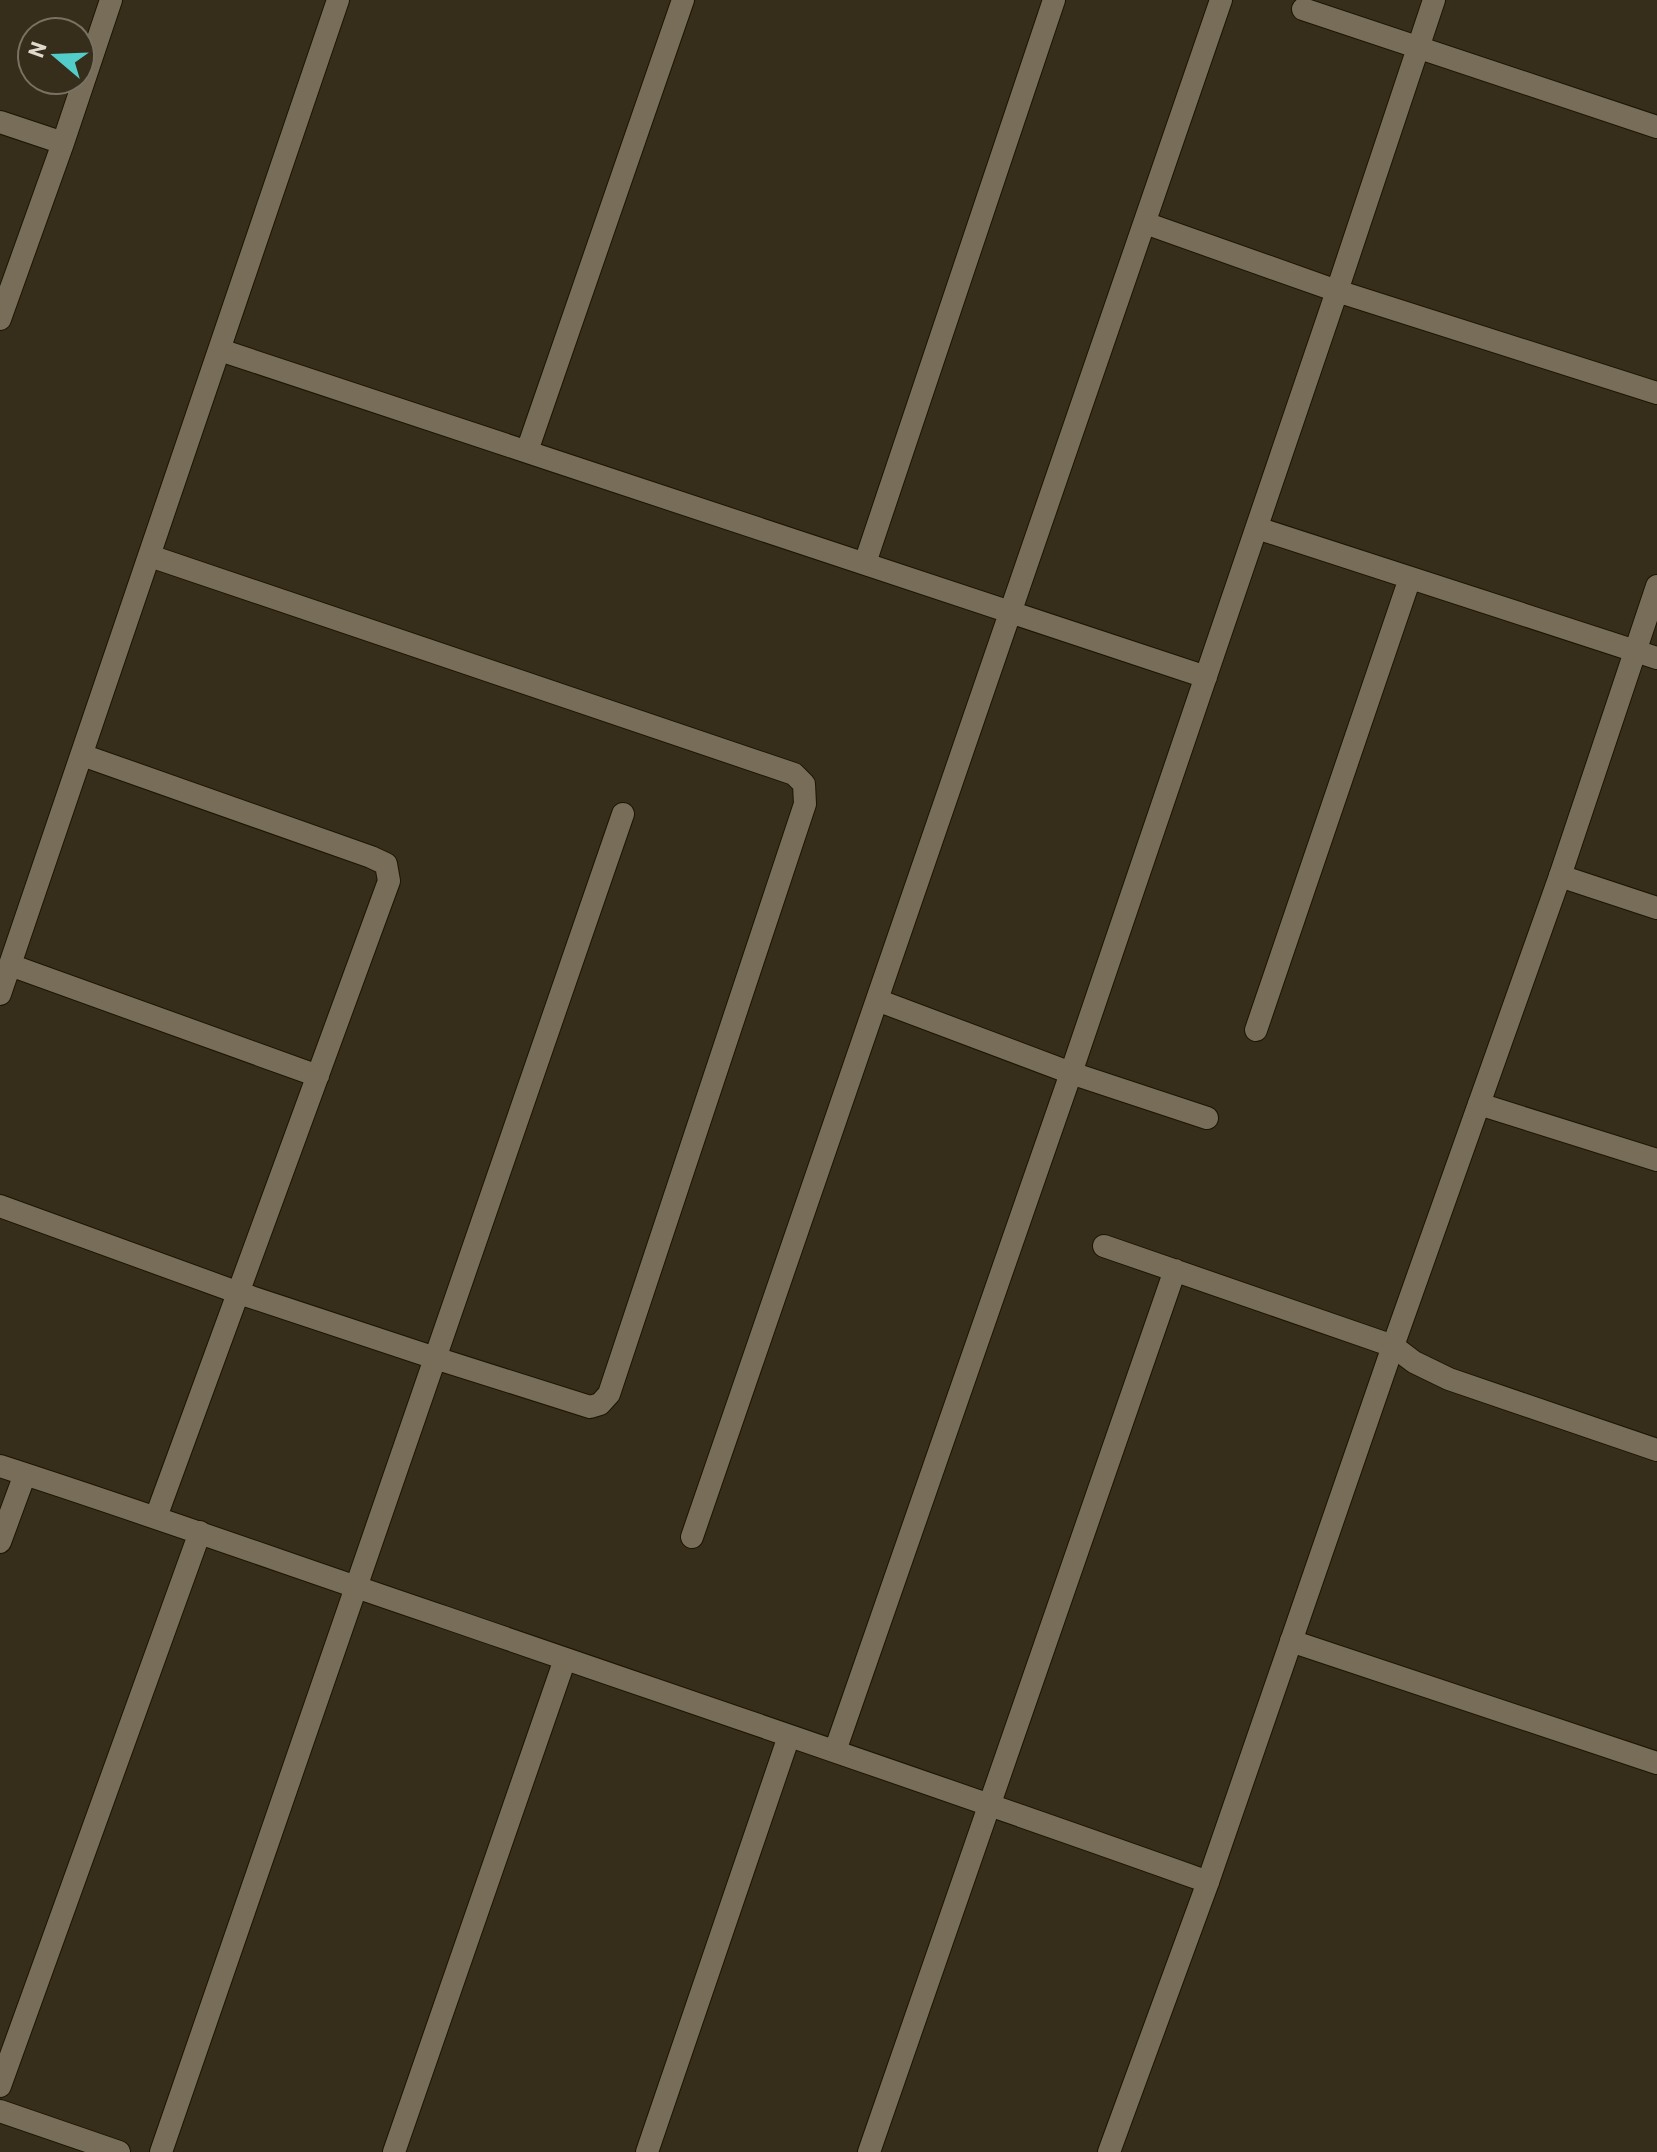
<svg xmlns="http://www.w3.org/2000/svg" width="1657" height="2152" viewBox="0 0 1657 2152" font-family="Barlow,sans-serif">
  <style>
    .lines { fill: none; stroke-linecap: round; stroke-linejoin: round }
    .minor-casing { stroke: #1d1504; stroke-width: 24 }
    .tertiary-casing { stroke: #1d1504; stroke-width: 24 }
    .minor { stroke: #776d58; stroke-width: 22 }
    .tertiary { stroke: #776d58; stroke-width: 22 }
  </style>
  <rect width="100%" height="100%" fill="#362d1a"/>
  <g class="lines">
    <defs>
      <path id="minor" d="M1303,9L1657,127
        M0,122L63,143
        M1145,223L1337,291L1657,393
        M0,319L63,143L111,0
        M220,350L1206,677
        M527,451L683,0
        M1257,528L1657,658
        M865,563L1054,0
        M82,755L371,857L386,864L389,881L156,1517
        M1560,876L1657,908
        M10,965L318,1076
        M0,994L338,0
        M877,1000L1071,1073L1207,1118
        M1256,1030L1410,578
        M1479,1104L1657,1160
        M0,1206L239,1293L435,1358L590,1407L600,1404L609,1394L805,804L804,784L794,774L150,556
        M1104,1246L1393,1346L1414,1362L1449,1379L1657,1450
        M0,1466C149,1514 296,1567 444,1617C699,1705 954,1791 1208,1882
        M692,1537L1221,0
        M0,1542L25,1474
        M1291,1641L1657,1763
        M835,1751L1071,1073L1337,291L1434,0
        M0,2086L200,1532
        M0,2111L119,2152
        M161,2152L623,814
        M394,2152L565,1659
        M647,2152L789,1736
        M869,2152L1175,1270"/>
      <path id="tertiary" d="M1109,2152L1208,1882L1393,1346L1560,876L1657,586"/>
    </defs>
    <!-- minor casing -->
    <use href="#minor" class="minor-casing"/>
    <!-- tertiary casing -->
    <use href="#tertiary" class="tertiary-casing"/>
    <!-- minor -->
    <use href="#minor" class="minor"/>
    <!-- tertiary -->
    <use href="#tertiary" class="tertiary"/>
  </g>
  <!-- north arrow -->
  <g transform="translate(56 56) rotate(289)"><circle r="38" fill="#362d1a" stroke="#797162" stroke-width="2"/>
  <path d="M0-6L14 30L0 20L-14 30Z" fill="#53cdca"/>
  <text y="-12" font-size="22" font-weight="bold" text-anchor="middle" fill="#ded8cd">N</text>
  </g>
</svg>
